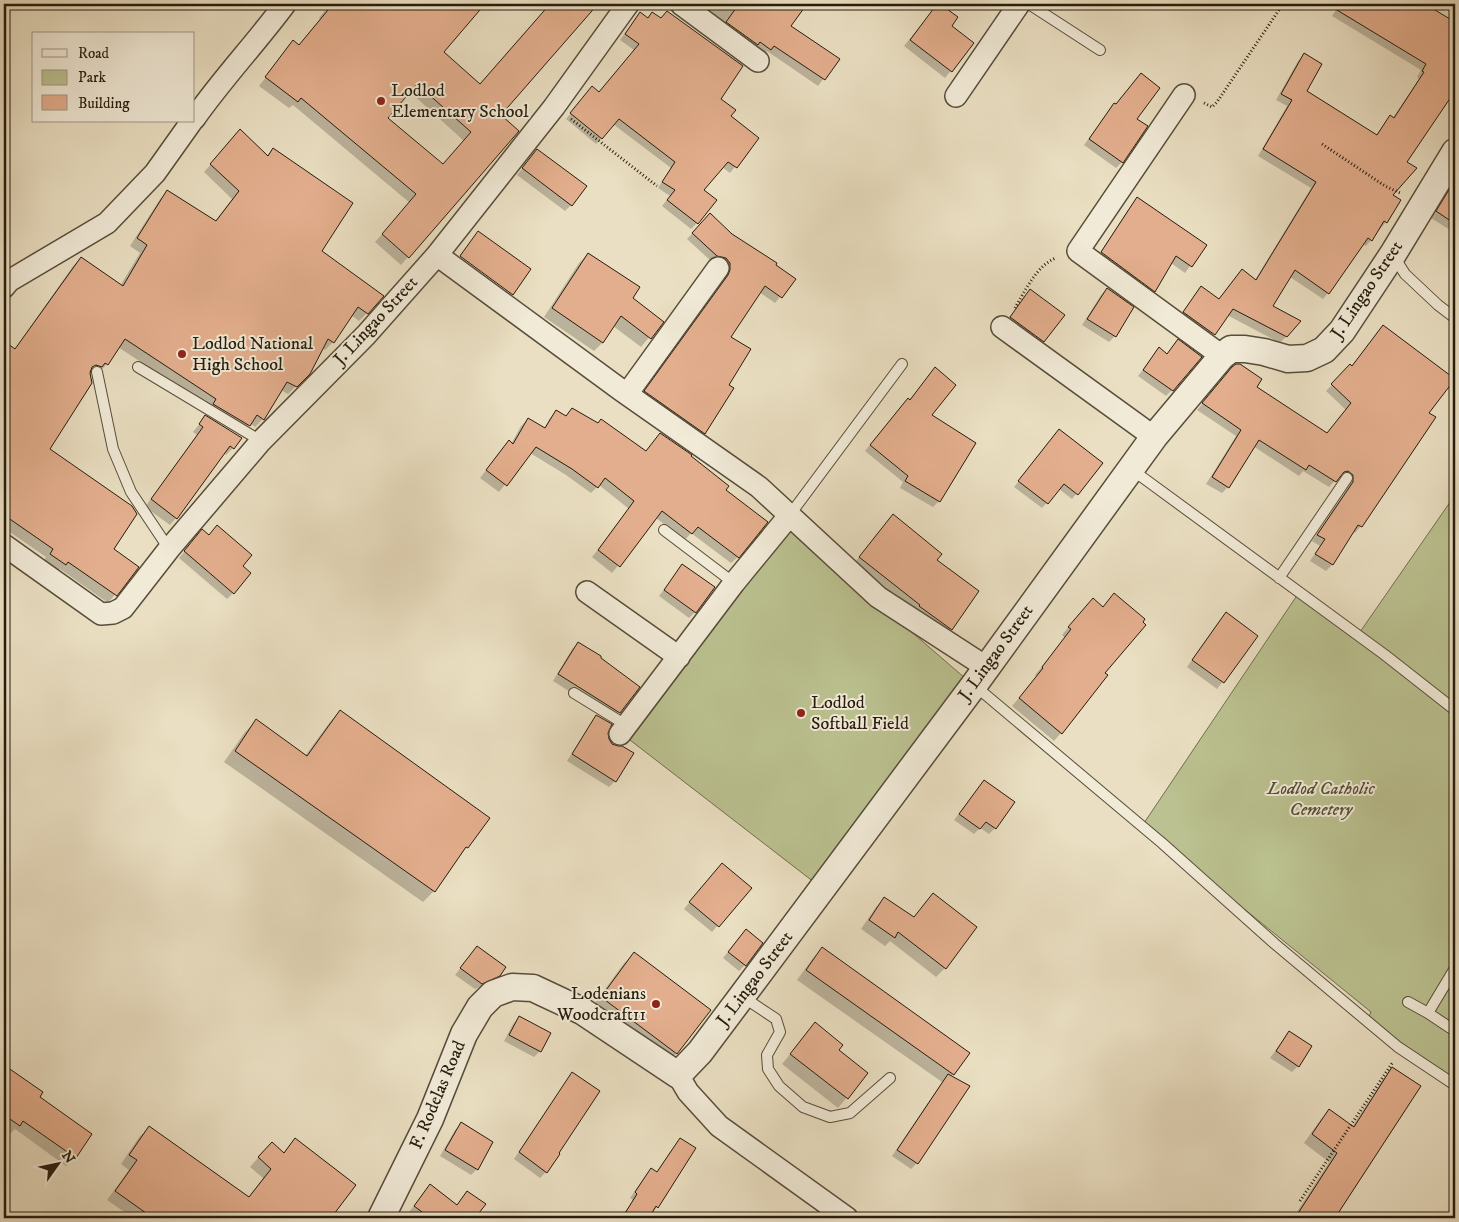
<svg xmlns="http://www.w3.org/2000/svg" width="1459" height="1222" viewBox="0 0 1459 1222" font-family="'IM FELL DW Pica',serif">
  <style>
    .green { fill: #bbc190; stroke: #706e4e }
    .shadow { fill: #0003; fill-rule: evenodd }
    .building { fill: #e3ae8d; stroke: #261c0d; fill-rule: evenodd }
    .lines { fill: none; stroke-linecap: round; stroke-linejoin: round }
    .service-casing { stroke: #574d3a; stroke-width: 12 }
    .minor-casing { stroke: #574d3a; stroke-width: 24 }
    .tertiary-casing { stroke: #574d3a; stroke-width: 29 }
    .path { stroke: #261c0d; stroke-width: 3; stroke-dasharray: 1 2.5; stroke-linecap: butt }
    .service { stroke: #f1ead7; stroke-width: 10 }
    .minor { stroke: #f1ead7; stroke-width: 21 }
    .tertiary { stroke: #f1ead7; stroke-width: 26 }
    .poi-dot { fill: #8f2418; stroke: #f1ead7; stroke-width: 2 }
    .labels { text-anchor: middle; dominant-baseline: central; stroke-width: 4; stroke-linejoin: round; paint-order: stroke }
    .poi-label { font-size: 18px; fill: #261c0d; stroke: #f1ead7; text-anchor: start }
    .street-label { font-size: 18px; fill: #261c0d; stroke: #f1ead7 }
    .park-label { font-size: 18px; font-style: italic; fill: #534e34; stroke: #f1ead7 }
  </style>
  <rect width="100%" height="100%" fill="#eadfc2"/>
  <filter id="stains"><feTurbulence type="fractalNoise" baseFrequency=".004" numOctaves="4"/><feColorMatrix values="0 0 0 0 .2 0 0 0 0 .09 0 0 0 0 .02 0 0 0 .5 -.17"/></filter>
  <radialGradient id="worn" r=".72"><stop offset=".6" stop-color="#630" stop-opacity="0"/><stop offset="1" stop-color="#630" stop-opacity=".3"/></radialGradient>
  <!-- green -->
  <path class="green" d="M1455,495V1084L1365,1024L1371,1012L1142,826L1300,591L1360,632Z
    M790,527L973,685L819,886L630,740Z"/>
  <!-- shadow -->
  <path class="shadow" d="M330,4H477L481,7L443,52L479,85L550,4H597L500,115L408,257L401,265L375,242L410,203L293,105L289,108L259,86L293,42L298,46L320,19L319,18ZM409,91L464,141L442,165L386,119Z
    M702,4H805L789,26L838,59L818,86L767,51L764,55L751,49Z
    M938,4L950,26L973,43L945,78L904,46Z
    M1340,4H1423L1448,19L1455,5V100L1450,97L1405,162L1391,195L1386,222L1366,246L1362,244L1328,293L1323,299L1290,277L1271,306L1299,322L1280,343L1227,315L1208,340L1178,319L1201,288L1218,300L1242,270L1255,280L1311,188L1258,156L1287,106L1276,100L1298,61L1304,55L1305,91L1376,135L1390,117L1392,119L1419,79L1417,77L1421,70L1332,16Z
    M652,13L719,99L729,116L758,138L730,173L722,167L702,190L697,223L691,229L662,206L670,196L658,188L671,168L613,124L596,144L566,119L587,94L598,93L634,50L620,40L635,19L640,14L647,18Z
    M1114,104L1136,119L1122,162L1116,168L1084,145Z
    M233,139L266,156L273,150L320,252L367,313L359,321L351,315L333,342L325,350L322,348L309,373L288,394L281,390L263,419L255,427L250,423L241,433L209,407L118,347L107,364L100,372L93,374L89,373L48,449L112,549L138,567L108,603L60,569L57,572L43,562L46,557L4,528V343L14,350L73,266L81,258L120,286L140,253L130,246L160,199L168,192L215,221L232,199L204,172Z
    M537,151L571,205L565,211L517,175Z
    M1448,195L1455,200V233L1431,218L1442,201Z
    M1138,198L1205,245L1185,273L1171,263L1154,291L1148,297L1096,259L1132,204Z
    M710,215L731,234L794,280L775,303L759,292L729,338L728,385L704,433L699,439L640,397L723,282L725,276L724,269L711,261L687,239Z
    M478,232L512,293L460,255Z
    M588,254L631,299L662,322L641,347L613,326L603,342L594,351L544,317L579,263Z
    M459,257L511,295L506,300L455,263Z
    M1107,289L1115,336L1109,342L1082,325L1101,295Z
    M1030,291L1043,341L1037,347L1004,324Z
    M1383,326L1428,413L1361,526L1355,533L1353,531L1332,565L1326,571L1310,561L1320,546L1312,541L1347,489L1348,482L1344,478L1338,477L1329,487L1303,471L1299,476L1253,446L1228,487L1222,493L1206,484L1236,436L1197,410L1230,372L1326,434L1346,410L1326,391L1350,366L1351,367Z
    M1178,341L1172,390L1166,396L1138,376L1159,349L1166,355Z
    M935,369L931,415L939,501L933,507L900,488L903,482L865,451L902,405L908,399L909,400Z
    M572,409L645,452L725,490L738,557L731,563L691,533L685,540L656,518L612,573L592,557L629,509L599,485L591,493L566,475L530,453L499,492L480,478L502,449L509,442L511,444L521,426L528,419L544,429L550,418L556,412L565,417Z
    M205,417L233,448L226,455L224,453L176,518L170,525L145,507L197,435L193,432Z
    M1054,436L1101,464L1072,499L1059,489L1042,508L1014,487Z
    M885,524L935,561L951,629L942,637L852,566Z
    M197,537L241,566L233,593L227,599L179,558Z
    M682,566L695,612L689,618L659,596Z
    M1085,607L1104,673L1061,733L1054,741L1012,706L1037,677L1035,675L1065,638L1062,635Z
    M1220,620L1257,636L1217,689L1187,667Z
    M578,643L638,687L613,719L553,681L572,649Z
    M340,711L488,818L434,891L423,902L224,762L245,732L256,721L305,756L329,723Z
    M597,716L606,733L615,781L609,787L567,761L591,723Z
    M984,781L995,828L989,834L980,828L974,834L954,820Z
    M716,870L750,888L712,932L684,909Z
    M933,895L976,927L945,968L936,977L890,941L885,946L861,929L876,907L884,899L913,918Z
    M740,937L745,965L739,971L723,958Z
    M477,947L499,975L492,981L475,989L455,975Z
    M822,949L968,1053L951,1077L968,1087L917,1163L911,1169L892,1156L942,1082L797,980L813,958Z
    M634,954L709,1010L676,1054L667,1063L592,1007L624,963Z
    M519,1018L540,1051L534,1057L504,1041L513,1024Z
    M815,1024L837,1050L867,1073L838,1108L782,1064Z
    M1289,1032L1298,1066L1292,1072L1270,1058Z
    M4,1066L41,1093L38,1097L91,1135L75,1158L66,1166L15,1129L11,1133L4,1128Z
    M1393,1069L1419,1086L1334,1218H1293L1329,1162L1304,1143L1321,1119L1329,1111L1352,1127L1384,1078Z
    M573,1074L546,1172L540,1178L514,1159L567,1080Z
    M461,1124L477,1169L471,1175L440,1156L455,1130Z
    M149,1128L248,1198L263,1178L250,1167L263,1152L283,1153L295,1140L354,1186L329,1218H302L288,1208L281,1218H133L107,1200L129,1170L121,1164L140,1136Z
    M680,1139L657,1207L648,1218H621L633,1200L630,1198L646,1175L651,1169L656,1173L675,1145Z
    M430,1186L456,1206L467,1192L484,1204L474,1218H417L409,1212Z"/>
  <!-- building -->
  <path class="building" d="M333,4H485L444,52L480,84L550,4H598L501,115L519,131L409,258L382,234L416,194L301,98L298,102L265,77L293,40L299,45ZM417,84L471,132L443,164L388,118Z
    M739,4H807L791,26L840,59L825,80L774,46L771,50L760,42L758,45L726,22Z
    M937,4H940L958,17L952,26L974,43L952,72L910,40Z
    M1327,4H1425L1455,22V91L1407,162L1417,168L1393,195L1401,200L1387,223L1384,221L1372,241L1368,238L1329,294L1295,270L1273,306L1301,321L1287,337L1233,309L1215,335L1183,312L1201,286L1219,299L1242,269L1256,280L1316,182L1263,149L1292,100L1281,94L1304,53L1322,64L1307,91L1377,135L1390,115L1394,118L1424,72L1422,71L1426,64Z
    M667,11L743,66L721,99L736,110L731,116L759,138L737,168L728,162L704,190L717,200L698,224L667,200L675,190L662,182L675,162L619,119L602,139L570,113L592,86L599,92L639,44L625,34L640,12L648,18L652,12L661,18Z
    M1141,73L1160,88L1137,119L1148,126L1123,163L1089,139L1114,103L1116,104Z
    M240,129L268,156L273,148L353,203L322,251L384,296L368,314L358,307L334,343L328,339L310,374L297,387L287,382L264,420L257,415L250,426L213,404L216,399L125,339L108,365L105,363L102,367L96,365L92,367L90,373L92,383L50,449L132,506L137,514L114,549L139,567L117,596L68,562L66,565L50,554L53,549L4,515V341L15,349L81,257L123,286L147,245L137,238L167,190L216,221L239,191L210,164Z
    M537,149L587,186L572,206L522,168Z
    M1455,180V224L1436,211Z
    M1137,197L1207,245L1192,267L1176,256L1155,292L1101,252Z
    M710,213L732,234L777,263L776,265L796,279L782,298L765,286L731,337L751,349L729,385L734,388L705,434L644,391L728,275L730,270V263L726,258L717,256L692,233Z
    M478,231L531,269L513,295L460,256Z
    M588,253L640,287L633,298L664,322L651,339L621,316L603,343L552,308Z
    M1107,288L1134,307L1116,337L1087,319Z
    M1030,289L1065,315L1044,342L1010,317Z
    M1383,325L1455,379L1429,413L1436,417L1362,527L1358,525L1333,565L1315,554L1325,539L1317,535L1353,482V475L1348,471L1344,472L1336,482L1309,465L1306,470L1259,440L1229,488L1212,477L1241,430L1202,403L1232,367L1236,364H1240L1262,379L1257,387L1327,433L1351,403L1331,384L1350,364L1352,366Z
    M1178,339L1202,357L1173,391L1143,370L1159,347L1167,354Z
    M935,367L956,385L932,415L976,443L940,502L905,481L908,476L870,445L908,398L910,400Z
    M572,408L598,423L601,419L646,451L660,433L692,455L691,456L729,486L726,490L768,522L739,558L698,527L692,534L662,511L620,567L598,550L634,501L605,478L598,488L572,469L536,447L507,486L486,470L509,440L513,444L528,418L545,428L556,410L566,416Z
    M205,415L242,438L234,449L230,446L177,519L151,499L203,427L199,424Z
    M1059,429L1103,463L1078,495L1064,484L1048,504L1018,481Z
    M893,514L942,554L937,560L979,591L952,630L919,606L920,605L859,557Z
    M217,525L252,555L243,566L251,573L234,594L184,551L202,529L209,535Z
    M682,564L715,587L696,613L664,590Z
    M1114,593L1145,619L1143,622L1146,625L1105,673L1108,675L1062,734L1019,698L1043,668L1042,667L1071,629L1068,627L1093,598L1103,607Z
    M1226,612L1258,636L1224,683L1192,660Z
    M578,642L601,656V658L640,687L620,713L558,674Z
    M340,710L490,818L468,848L466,847L435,892L235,751L256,719L307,756Z
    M596,715L612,724L608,733L609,739L612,744L618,746H622L634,753L616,782L572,754Z
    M984,780L1015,802L996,829L986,822L980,829L959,814Z
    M722,863L752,888L719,927L689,902Z
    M933,893L977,927L946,969L898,932L895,938L869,920L884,897L914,917Z
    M746,929L763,943L746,966L728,952Z
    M477,946L506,967L500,976L482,984L460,968Z
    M822,947L970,1053L954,1075L806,970Z
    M634,952L711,1010L677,1054L601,997Z
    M519,1016L551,1033L541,1052L509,1035Z
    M815,1022L843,1045L839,1050L868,1073L848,1099L790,1054Z
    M1289,1031L1312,1046L1299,1067L1276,1051Z
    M4,1065L43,1092L40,1097L92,1134L76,1158L23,1121L20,1126L4,1115Z
    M1392,1067L1421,1086L1335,1218H1295L1337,1153L1312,1134L1329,1109L1354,1127Z
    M572,1072L600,1091L559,1153L560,1154L547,1173L519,1152Z
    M948,1074L970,1086L918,1164L897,1150Z
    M461,1122L493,1142L478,1170L445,1150Z
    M149,1126L249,1197L271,1169L258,1157L272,1142L284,1153L295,1138L356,1185L331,1218H153L115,1191L137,1160L129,1155Z
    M680,1138L696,1148L658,1208L656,1206L649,1218H622L637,1194L635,1192L651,1168L657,1172Z
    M430,1184L457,1205L467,1191L486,1204L475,1218H430L414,1206Z"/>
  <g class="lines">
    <defs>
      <path id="service" d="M1029,4L1100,50
        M1393,255L1405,274L1438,305L1455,318
        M138,367L261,441
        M97,372L113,449L131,492L169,549
        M1130,471L1142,477L1385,655L1455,710
        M789,516L902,364
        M664,530L734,583
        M1279,578L1347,478
        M974,685L1162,843L1275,944L1398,1047L1455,1085
        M574,693L626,725
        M743,997L776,1019L780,1032L767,1055L768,1069L779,1086L803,1107L830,1117L850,1113L890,1078
        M1408,1002L1428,1013L1455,1031
        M1428,1013L1455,968"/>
      <path id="minor" d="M681,4L758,61
        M1184,95L1078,251L1222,356
        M956,96L1019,4
        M194,119C222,79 256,43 285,4
        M437,255L621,390L759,487L878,597L986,667
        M4,287L9,281L107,223L155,173L192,121
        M1002,327L1154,437
        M627,394L718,268
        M4,545L101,614L113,613L123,608L169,549L261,441L366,335L437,255L554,107L628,4
        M587,592L679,657
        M620,734L734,583L789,516
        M678,1075L688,1092L719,1126L847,1218"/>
      <path id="tertiary" d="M381,1218L430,1119L464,1034L480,1007L493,994L512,987L533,988L582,1011L678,1075L700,1052L742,996L974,685L1154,437L1222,356L1231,349H1245L1264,352L1288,359L1307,358L1324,350L1342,331L1393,254L1455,152"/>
    </defs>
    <!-- service casing -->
    <use href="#service" class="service-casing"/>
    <!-- minor casing -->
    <use href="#minor" class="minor-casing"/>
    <!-- tertiary casing -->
    <use href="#tertiary" class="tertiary-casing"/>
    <!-- path -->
    <path class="path" d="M1204,103L1212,107L1217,102L1283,4
      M571,119L657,186
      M1322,144L1385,186L1400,193
      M1015,308C1025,291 1037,265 1056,258
      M1300,1201L1393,1062"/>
    <!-- service -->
    <use href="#service" class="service"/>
    <!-- minor -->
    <use href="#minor" class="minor"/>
    <!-- tertiary -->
    <use href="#tertiary" class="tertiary"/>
  </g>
  <!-- markers -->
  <g class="poi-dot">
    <circle cx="381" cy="101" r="5"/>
    <circle cx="182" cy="354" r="5"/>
    <circle cx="801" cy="713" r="5"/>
    <circle cx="656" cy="1004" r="5"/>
  </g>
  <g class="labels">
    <!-- poi labels -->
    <g class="poi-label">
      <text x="391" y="91">Lodlod<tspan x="391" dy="21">Elementary School</tspan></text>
      <text x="192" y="344">Lodlod National<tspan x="192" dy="21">High School</tspan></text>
      <text x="811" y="703">Lodlod<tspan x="811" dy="21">Softball Field</tspan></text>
      <text x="646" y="994" text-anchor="end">Lodenians<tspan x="646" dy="21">Woodcraft11</tspan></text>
    </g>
    <!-- street labels -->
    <g class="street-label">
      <text transform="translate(1367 290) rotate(-56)">J. Lingao Street</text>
      <text transform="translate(376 321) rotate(-47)">J. Lingao Street</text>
      <text transform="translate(996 653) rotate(-54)">J. Lingao Street</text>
      <text transform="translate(755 979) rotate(-53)">J. Lingao Street</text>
      <text transform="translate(438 1095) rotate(-67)">F. Rodelas Road</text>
    </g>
    <!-- park labels -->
    <g class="park-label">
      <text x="1321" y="789">Lodlod Catholic<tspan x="1321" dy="21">Cemetery</tspan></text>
    </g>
  </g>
  <!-- margin -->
  <rect width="1459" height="1222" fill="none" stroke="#eadfc2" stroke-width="20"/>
  <rect x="5" y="5" width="1449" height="1212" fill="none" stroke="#261c0d" stroke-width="2.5"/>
  <rect x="10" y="10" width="1439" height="1202" fill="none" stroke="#261c0d"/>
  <!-- legend -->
  <rect x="32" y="32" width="162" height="90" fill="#f1ead7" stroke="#a09886"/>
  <rect x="42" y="49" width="25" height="8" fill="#f1ead7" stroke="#a09886"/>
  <text x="78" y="58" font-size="15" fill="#261c0d">Road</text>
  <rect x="42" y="70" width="25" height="15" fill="#bbc190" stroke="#a09886"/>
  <text x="78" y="82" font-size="15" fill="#261c0d">Park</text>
  <rect x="42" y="95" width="25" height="15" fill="#e3ae8d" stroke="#a09886"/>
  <text x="78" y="108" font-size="15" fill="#261c0d">Building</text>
  <!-- north arrow -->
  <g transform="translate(58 1164) rotate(57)" stroke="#f1ead7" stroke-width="4" paint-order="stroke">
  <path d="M0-4L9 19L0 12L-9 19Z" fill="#261c0d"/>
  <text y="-8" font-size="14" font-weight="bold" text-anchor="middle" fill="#261c0d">N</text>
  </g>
  <rect width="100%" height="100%" filter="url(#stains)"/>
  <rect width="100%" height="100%" fill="url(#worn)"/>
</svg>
